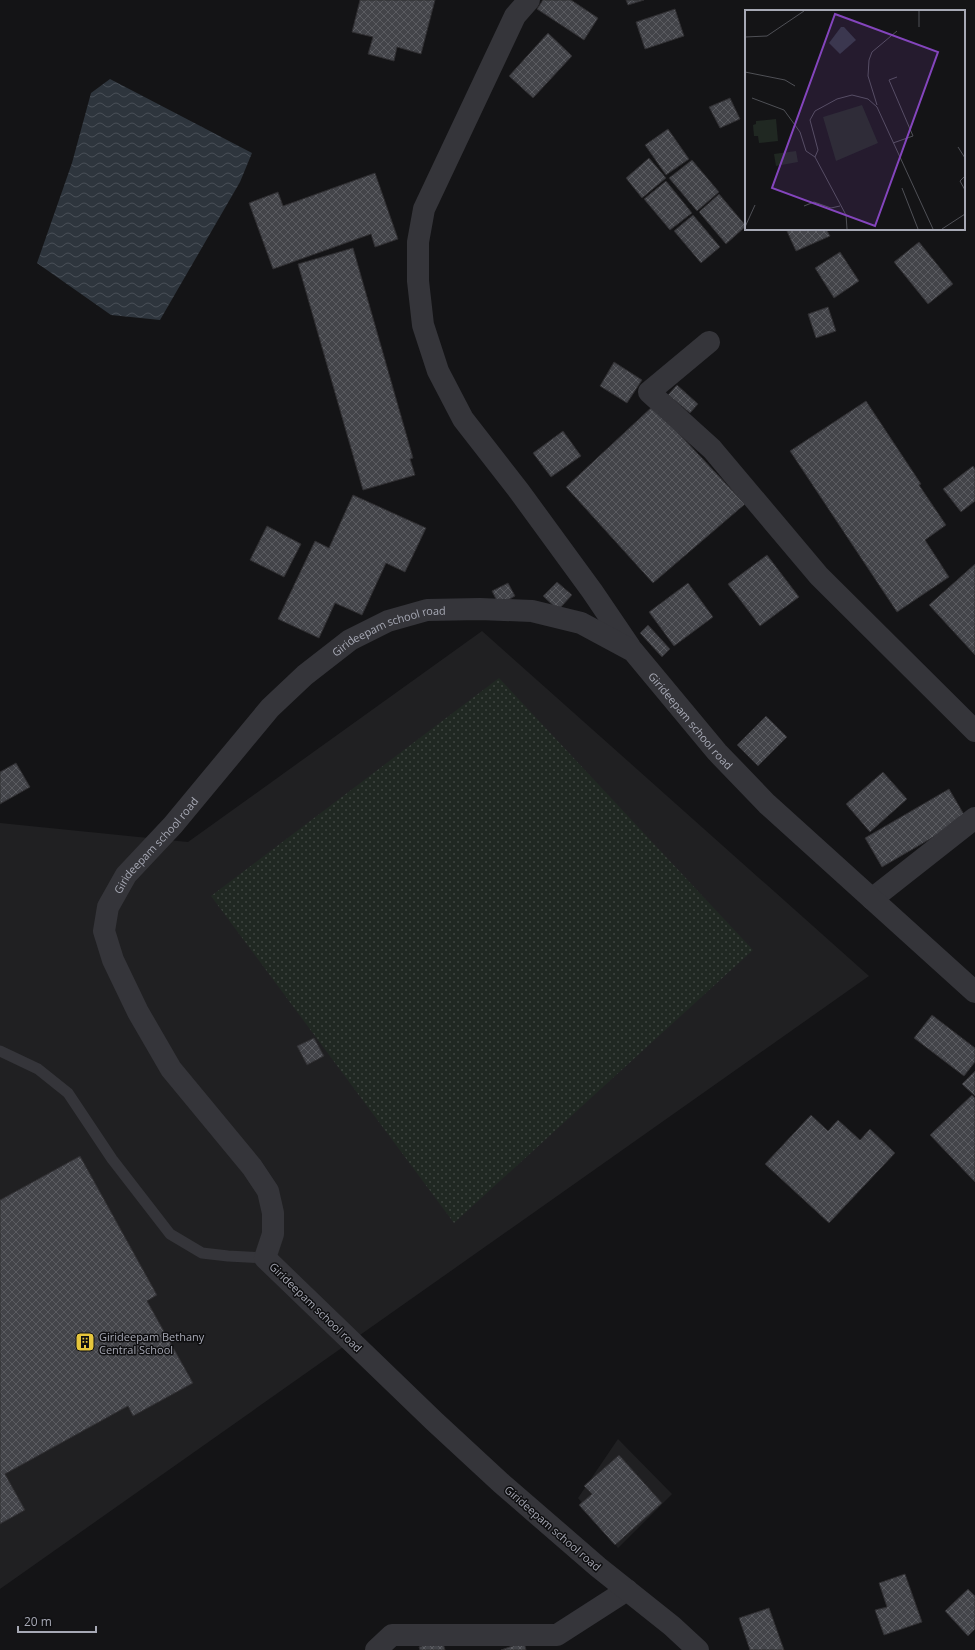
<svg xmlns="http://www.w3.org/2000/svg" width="975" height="1650" viewBox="0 0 975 1650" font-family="'Open Sans',sans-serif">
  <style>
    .built { fill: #202022 }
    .park { fill: url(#park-dots) }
    .water { fill: url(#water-waves) }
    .building { fill: url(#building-cross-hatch); stroke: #2f2e31 }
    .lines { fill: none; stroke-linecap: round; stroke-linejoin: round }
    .lane { stroke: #35353a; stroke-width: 11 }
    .street { stroke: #35353a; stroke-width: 22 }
    .labels { text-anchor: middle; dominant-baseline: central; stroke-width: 3; stroke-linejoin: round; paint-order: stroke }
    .street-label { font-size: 11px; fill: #a7a9b5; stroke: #0f0f11 }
    .poi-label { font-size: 11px; fill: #a7a9b5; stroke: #0f0f11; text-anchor: start }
    .inset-road { fill: none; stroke: #4f5056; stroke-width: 1 }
    .view { fill: #8445bd; fill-opacity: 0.15; stroke: #8445bd; stroke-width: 2 }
    .inset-edge { fill: none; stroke: #a7a9b5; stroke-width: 2 }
  </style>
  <defs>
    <pattern id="park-dots" width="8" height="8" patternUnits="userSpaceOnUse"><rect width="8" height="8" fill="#202822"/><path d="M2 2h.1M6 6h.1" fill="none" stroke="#3e4440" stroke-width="1.8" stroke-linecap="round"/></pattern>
    <pattern id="water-waves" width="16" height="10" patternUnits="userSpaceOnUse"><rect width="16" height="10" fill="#2e353d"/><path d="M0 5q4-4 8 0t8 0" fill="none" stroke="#494f57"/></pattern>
    <pattern id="building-cross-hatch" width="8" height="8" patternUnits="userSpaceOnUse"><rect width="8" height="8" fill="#434449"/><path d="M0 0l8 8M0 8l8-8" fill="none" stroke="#5b5c61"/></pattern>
  </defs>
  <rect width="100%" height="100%" fill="#141416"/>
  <!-- built -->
  <path class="built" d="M482,631L869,976L0,1589V823L188,842Z
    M618,1439L672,1494L618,1548L578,1498Z"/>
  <!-- park -->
  <path class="park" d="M499,678L753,950L454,1223L211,896Z"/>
  <!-- water -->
  <path class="water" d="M110,79L252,153L240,182L160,320L111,315L37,263L72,163L91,93Z"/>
  <!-- building -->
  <path class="building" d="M360,0H435L421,54L397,47L394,61L368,54L373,37L352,32Z
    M543,0H571L598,18L584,40L537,9Z
    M626,0H644L628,5Z
    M675,9L684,36L645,49L636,22Z
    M548,33L572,56L533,98L509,76Z
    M730,98L740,119L720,128L709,107Z
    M668,129L689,159L666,175L645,145Z
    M649,158L666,178L642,198L626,178Z
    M692,160L719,192L697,211L669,178Z
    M375,173L398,239L375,247L371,234L273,269L249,203L278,192L283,206Z
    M666,181L692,213L670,230L644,199Z
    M719,194L746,226L726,244L699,212Z
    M693,215L720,247L701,263L674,231Z
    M786,229H826L830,236L796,251Z
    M919,242L953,284L928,304L894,262Z
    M353,248L413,458L410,459L415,475L363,490L298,264Z
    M840,252L859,281L834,298L815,268Z
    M828,307L836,331L816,338L808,314Z
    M614,362L642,380L627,403L600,386Z
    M677,385L698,404L690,413L668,395Z
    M866,401L921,484L919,485L946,525L925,540L949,577L897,612L790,451Z
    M653,406L745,504L653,583L566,487Z
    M563,431L581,456L551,477L533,453Z
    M973,466L975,469V501L961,512L943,489Z
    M353,495L426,528L405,572L386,563L362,615L335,603L319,638L278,619L315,541L329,548Z
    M267,526L301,544L284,577L250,560Z
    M767,555L799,597L760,626L728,584Z
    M975,564V655L929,605Z
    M557,582L572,595L558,610L543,596Z
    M508,583L515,596L499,605L492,591Z
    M688,583L713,617L674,646L649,612Z
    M648,625L670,649L662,657L640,633Z
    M766,716L787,737L758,766L737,745Z
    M16,763L30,787L0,804V772Z
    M883,772L907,799L870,832L846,804Z
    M949,789L966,818L882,867L865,838Z
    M932,1015L975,1048V1062L964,1076L914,1038Z
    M314,1038L324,1056L307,1065L297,1046Z
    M975,1071V1096L962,1084Z
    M972,1095L975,1098V1182L930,1135Z
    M811,1115L828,1131L838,1120L860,1140L870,1129L895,1153L829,1223L765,1164Z
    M80,1156L157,1295L147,1301L193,1383L133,1416L128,1406L5,1474L25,1510L0,1524V1200Z
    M619,1455L662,1503L615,1545L579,1505L592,1494L584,1486Z
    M905,1574L922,1622L884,1635L875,1610L887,1607L879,1583Z
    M968,1589L975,1596V1629L968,1636L945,1611Z
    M769,1608L784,1650H750L739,1618Z
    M442,1640L445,1650H420L419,1647Z
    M524,1642L526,1650H501Z"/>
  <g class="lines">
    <!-- lane -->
    <path class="lane" d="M0,1051L38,1069L68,1093L112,1159L170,1234L202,1253L228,1256L265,1258"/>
    <!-- street -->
    <g class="street">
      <path d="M529,0L515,16L424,209L418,242V281L423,325L438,371L463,419L519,491L592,591L630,647"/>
      <path d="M709,342L649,392L712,449L819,576L975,731"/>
      <path d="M872,899L975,818"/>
      <path d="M376,1650L392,1635H557L627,1590"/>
      <path id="s1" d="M698,1650L672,1626L598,1567L501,1483L434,1421L265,1258L273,1234V1213L268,1191L252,1167L171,1069L138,1012L113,960L104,931L108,907L126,875L173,825L270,708L305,675L350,640L388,621L427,610L480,609L532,611L581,623L633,651L717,752L767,804L975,992"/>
    </g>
  </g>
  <!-- icons -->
  <defs>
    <symbol id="building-square" viewBox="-11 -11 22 22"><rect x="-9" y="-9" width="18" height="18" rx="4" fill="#e6c63c" stroke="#0f0f11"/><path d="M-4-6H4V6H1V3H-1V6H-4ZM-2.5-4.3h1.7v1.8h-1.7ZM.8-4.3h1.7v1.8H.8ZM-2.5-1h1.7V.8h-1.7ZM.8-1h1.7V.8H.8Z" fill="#111"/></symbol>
  </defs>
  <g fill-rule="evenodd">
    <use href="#building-square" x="74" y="1331" width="22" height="22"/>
  </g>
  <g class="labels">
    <!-- street labels -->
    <g class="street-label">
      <text stroke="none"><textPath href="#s1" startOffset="1390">Girideepam school road</textPath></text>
      <text stroke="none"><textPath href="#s1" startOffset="1738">Girideepam school road</textPath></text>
      <text stroke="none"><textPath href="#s1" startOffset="1066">Girideepam school road</textPath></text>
      <text transform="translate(316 1307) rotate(44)">Girideepam school road</text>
      <text transform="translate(553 1528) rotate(41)">Girideepam school road</text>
    </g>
    <!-- poi labels -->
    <g class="poi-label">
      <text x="99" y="1336">Girideepam Bethany<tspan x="99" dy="13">Central School</tspan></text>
    </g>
  </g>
  <!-- overview -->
  <g transform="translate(745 10)">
    <rect width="220" height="220" fill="#141416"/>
    <path d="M117,95L133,133L91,151L78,107ZM31,109L33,131L14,133L13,126H9L8,115L11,114V111Z" fill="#202822"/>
    <path d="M51,141L53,152L31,156L29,144Z" fill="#202822"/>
    <path d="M96,17H99L111,30L95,44L84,33Z" fill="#2e353d"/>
    <path class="inset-road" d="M174,17V1M0,27L22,26L59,1M0,62L40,70L50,76M7,88L39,100L55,122L61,141L70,147M132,95L123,66L124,50L127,42L152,21M148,133L168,126L144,70L152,67M213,137L220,148M220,166L215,171L220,180M157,178L173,219M59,196L69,192L86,198L95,196M0,217L10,195M102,219L101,205L70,147L73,140L65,110L70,101L92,89L107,85L123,89L132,97L188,219M197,219L220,204"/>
    <path class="view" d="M90,4L193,42L130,216L27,178Z"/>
    <rect width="220" height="220" class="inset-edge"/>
  </g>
  <!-- scale -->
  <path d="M18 1626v6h78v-6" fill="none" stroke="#a7a9b5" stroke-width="2"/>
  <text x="24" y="1626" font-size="12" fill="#a7a9b5" stroke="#0f0f11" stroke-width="3" paint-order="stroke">20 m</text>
</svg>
